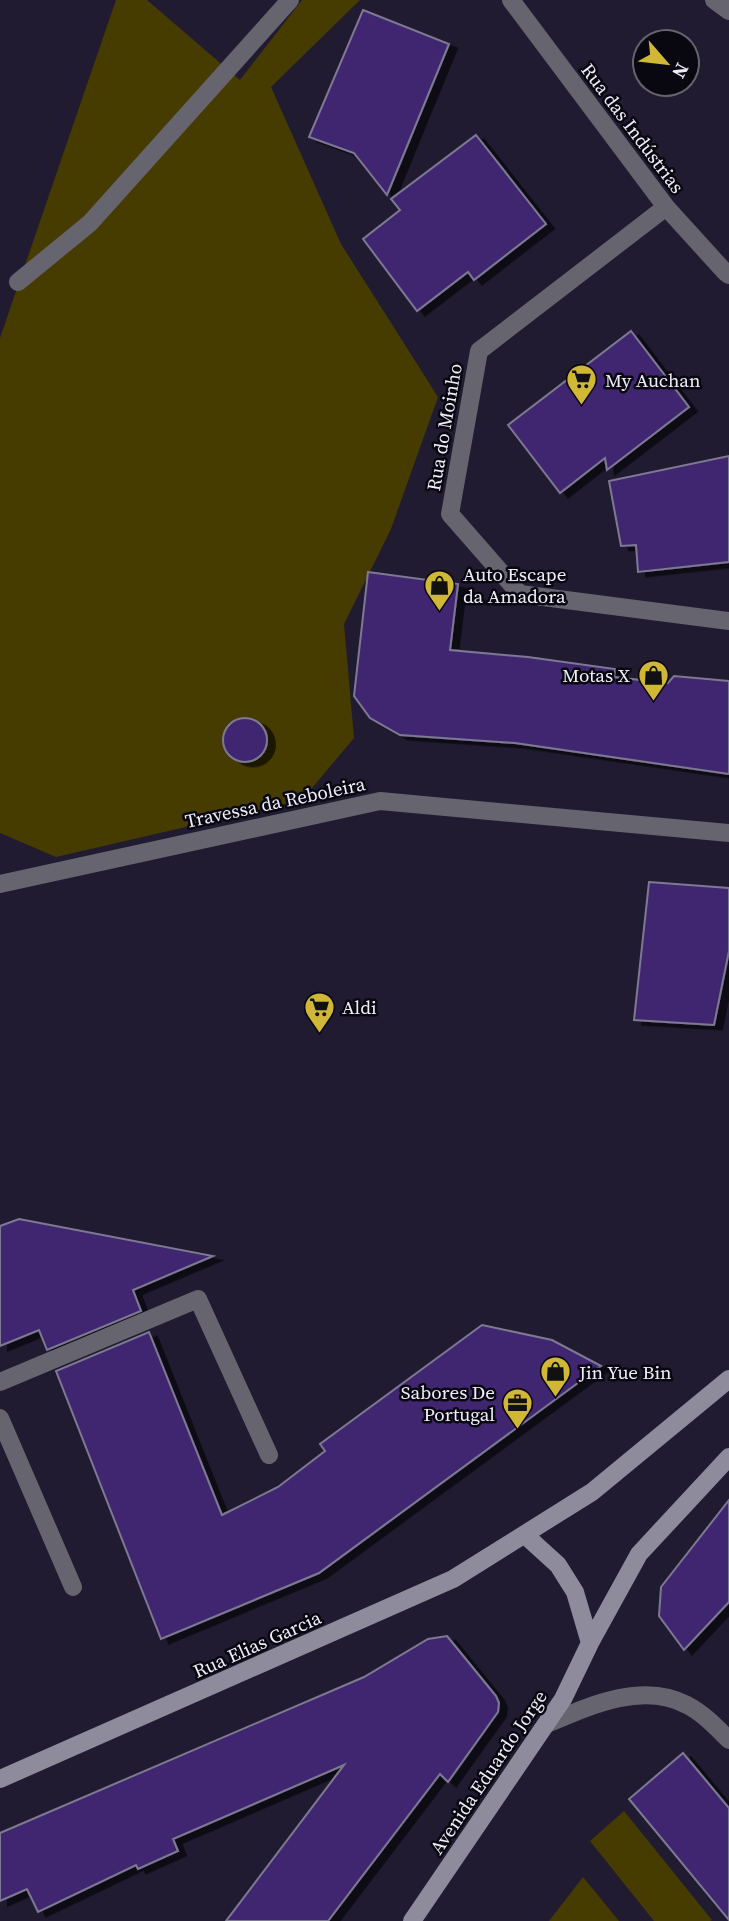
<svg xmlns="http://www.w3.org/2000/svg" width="729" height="1921" viewBox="0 0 729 1921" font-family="'Source Serif 4',serif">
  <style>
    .green { fill: #473c00 }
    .building { fill: #3f2870; stroke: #7e7993; stroke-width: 2; filter: url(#shadow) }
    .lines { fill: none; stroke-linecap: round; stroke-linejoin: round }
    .service { stroke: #66646f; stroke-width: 18 }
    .minor { stroke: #66646f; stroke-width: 18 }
    .secondary { stroke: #8e8b9d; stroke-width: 18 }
    .labels { text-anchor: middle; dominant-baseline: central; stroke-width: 5; stroke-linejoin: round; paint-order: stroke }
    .street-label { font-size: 19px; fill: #f0edfc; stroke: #090810 }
    .poi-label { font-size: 19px; fill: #f0edfc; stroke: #090810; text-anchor: start }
  </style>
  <defs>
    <filter id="shadow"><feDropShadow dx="8" dy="4.5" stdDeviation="0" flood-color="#0009"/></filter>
  </defs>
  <rect width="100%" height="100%" fill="#201b30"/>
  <!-- green -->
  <path class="green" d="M116,0H147L240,80L302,0H360L271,87L341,244L438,397L391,529L344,624L354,738L302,800L56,857L0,833V338Z
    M624,1811L712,1920L710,1921H654L590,1841Z
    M583,1877L619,1921H549Z"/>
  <!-- building -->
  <path class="building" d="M363,10L449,44L387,195L354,153L309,137Z
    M476,135L546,224L474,280L468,272L417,311L363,239L400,210L391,199Z
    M631,331L689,407L607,470L605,458L560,493L508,425Z
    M729,456V562L638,572L636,545L621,546L609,481Z
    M368,572L458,584L450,650L528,657L615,669L614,677L668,683L674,676L729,681V774L515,743L400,735L370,718L354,696Z
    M223 740a22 22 0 1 1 44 0a22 22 0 1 1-44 0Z
    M649,882L729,888V951L714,1025L634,1020Z
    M19,1219L213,1256L133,1290L141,1311L47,1350L39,1330L0,1346V1226Z
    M482,1325L552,1340L601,1366L319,1573L161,1639L56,1371L149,1332L222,1515L278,1487L325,1451L320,1444Z
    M729,1500V1602L684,1650L659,1616L661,1587Z
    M447,1636L496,1696L499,1703L498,1712L448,1782L440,1774L328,1921H226L344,1765L173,1839L178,1851L138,1869L136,1865L38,1912L27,1889L0,1901V1833L364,1677L428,1639Z
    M683,1753L729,1808V1920L629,1799Z"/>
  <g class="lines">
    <!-- service -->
    <path class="service" d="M18,282L90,223L290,0"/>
    <!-- minor -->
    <path class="minor" d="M511,0L666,207L725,272L729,275
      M714,0L729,11
      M666,207L479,351L450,514L520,594L729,621
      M0,884L380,801L729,833
      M0,1382L198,1299L269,1455
      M0,1418L73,1587
      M547,1724C589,1706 643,1681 687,1705C703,1713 717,1728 729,1740"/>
    <!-- secondary -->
    <path class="secondary" d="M525,1535L558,1565L575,1592L590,1643
      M0,1779L453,1579L592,1492L729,1379
      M412,1921L563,1699L590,1643L639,1554L729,1457"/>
  </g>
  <!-- icons -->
  <defs>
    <symbol id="supermarket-pin" viewBox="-11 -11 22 30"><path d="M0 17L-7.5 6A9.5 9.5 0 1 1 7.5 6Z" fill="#d0b736" stroke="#090810"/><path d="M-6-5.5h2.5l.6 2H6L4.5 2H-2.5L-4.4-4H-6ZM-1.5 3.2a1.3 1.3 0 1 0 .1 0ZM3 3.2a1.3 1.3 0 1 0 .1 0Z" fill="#111"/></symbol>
    <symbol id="shop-pin" viewBox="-11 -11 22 30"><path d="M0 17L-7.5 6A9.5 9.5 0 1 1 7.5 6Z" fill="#d0b736" stroke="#090810"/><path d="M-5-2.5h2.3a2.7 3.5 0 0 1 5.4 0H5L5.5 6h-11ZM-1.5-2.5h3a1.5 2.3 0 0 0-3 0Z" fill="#111"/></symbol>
    <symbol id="office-pin" viewBox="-11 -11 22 30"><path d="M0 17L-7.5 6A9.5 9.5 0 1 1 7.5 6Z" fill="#d0b736" stroke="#090810"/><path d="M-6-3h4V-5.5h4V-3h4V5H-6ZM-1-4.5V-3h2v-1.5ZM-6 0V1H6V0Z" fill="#111"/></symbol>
  </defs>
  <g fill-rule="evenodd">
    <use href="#supermarket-pin" x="564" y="362" width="35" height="47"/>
    <use href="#shop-pin" x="422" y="568" width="35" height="47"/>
    <use href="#shop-pin" x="636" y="658" width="35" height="47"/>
    <use href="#supermarket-pin" x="302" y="990" width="35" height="47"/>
    <use href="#shop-pin" x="538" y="1354" width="35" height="47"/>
    <use href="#office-pin" x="500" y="1386" width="35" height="47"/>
  </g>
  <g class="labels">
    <!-- street labels -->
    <g class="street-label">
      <text transform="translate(633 128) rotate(53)">Rua das Indústrias</text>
      <text transform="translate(444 427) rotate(-80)">Rua do Moinho</text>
      <text transform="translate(275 802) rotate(-12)">Travessa da Reboleira</text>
      <text transform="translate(257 1644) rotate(-24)">Rua Elias Garcia</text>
      <text transform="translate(488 1772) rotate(-56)">Avenida Eduardo Jorge</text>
    </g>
    <!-- poi labels -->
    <g class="poi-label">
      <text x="605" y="380">My Auchan</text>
      <text x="463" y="574">Auto Escape<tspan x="463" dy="22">da Amadora</tspan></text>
      <text x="630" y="675" text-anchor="end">Motas X</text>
      <text x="342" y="1007">Aldi</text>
      <text x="579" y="1372">Jin Yue Bin</text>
      <text x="495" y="1392" text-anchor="end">Sabores De<tspan x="495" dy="22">Portugal</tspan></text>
    </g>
  </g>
  <!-- north arrow -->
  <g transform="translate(666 63) rotate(118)"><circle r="33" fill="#090810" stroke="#65646e" stroke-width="2"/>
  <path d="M0-5L12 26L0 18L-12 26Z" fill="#d0b736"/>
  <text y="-10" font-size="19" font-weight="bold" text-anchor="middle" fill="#f0edfc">N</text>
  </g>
</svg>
